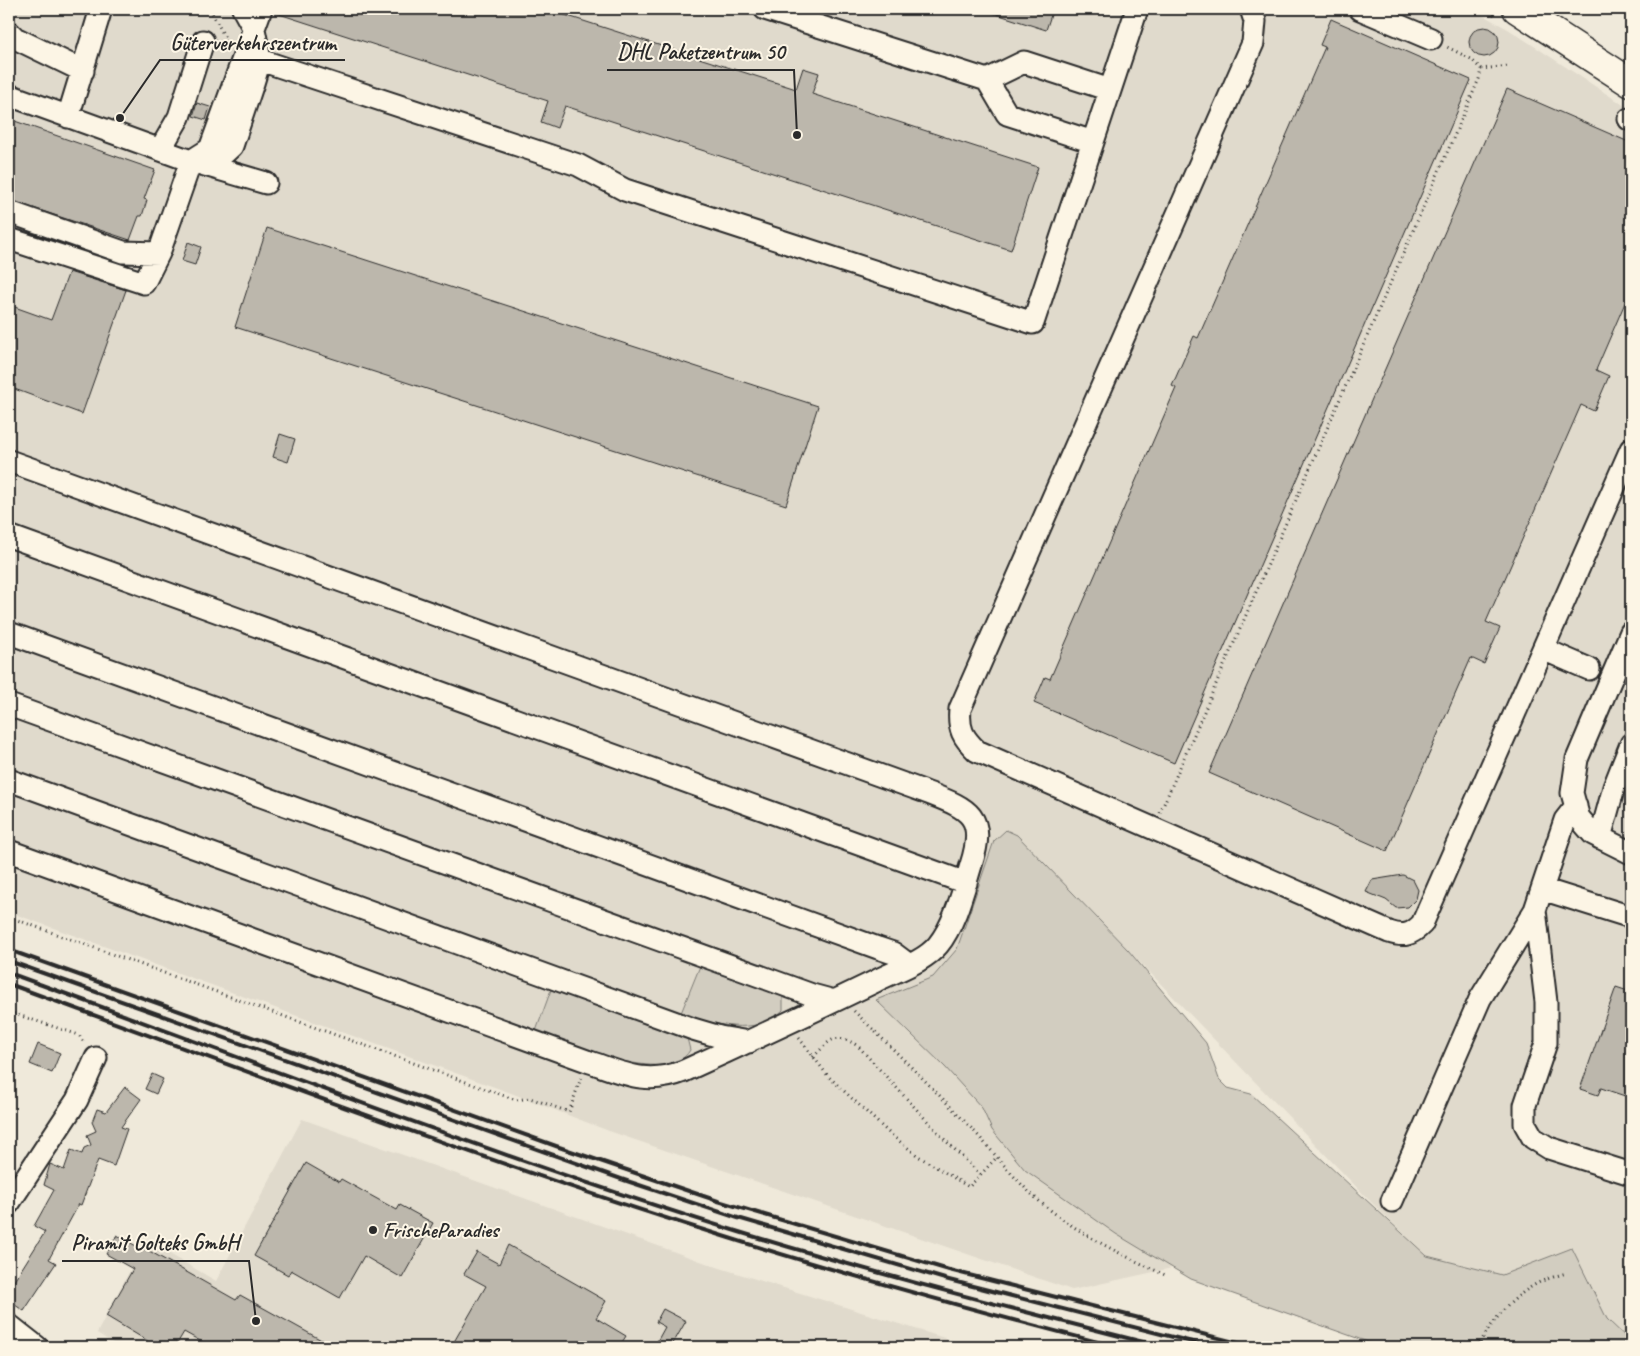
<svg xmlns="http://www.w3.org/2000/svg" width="1640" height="1356" viewBox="0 0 1640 1356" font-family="Caveat,sans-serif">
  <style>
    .built { fill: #e0dacc }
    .green { fill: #d2cdc0; stroke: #7e7c76 }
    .building { fill: #bcb7ac; stroke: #2b2b2b }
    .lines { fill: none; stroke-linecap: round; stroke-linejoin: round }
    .minor-casing { stroke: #2b2b2b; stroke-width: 25 }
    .major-casing { stroke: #2b2b2b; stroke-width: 31 }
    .path { stroke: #2b2b2b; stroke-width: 3; stroke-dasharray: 1 4; stroke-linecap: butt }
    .minor { stroke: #fcf5e5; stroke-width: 21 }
    .major { stroke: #fcf5e5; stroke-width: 28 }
    .rail { stroke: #2b2b2b; stroke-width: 4 }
    .poi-dot { fill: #2b2b2b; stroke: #fcf5e5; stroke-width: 2 }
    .labels { text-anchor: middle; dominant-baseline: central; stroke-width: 4; stroke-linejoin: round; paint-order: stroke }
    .poi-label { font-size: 21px; font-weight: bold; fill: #2b2b2b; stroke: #fcf5e5; text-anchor: start }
    .leader { fill: none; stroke: #2b2b2b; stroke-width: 2 }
    .callout-dot { fill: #2b2b2b; stroke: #fcf5e5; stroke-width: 2 }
    .callout-label { font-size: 22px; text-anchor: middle; font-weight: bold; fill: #2b2b2b; stroke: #fcf5e5; stroke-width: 4; stroke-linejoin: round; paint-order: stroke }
  </style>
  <rect width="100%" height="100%" fill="#efe9da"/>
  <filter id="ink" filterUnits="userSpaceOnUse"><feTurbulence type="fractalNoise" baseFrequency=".02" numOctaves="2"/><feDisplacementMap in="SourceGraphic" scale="10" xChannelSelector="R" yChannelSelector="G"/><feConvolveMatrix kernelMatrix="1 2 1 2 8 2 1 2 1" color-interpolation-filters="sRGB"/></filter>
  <g filter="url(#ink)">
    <!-- built -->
    <path class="built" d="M9,9H1471L1508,29L1631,110V1336L1540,1312L1502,1275L1427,1256L1368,1199L1074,894L1208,1260L1072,1290L609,1131L511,1093L9,912Z
      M302,1119L717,1267L973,1347H119L97,1333L146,1240L216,1281Z"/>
    <!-- green -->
    <path class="green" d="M1006,830L1017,835L1128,950L1206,1043L1219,1079L1228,1088L1251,1094L1427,1256L1502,1275L1572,1248L1607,1319L1631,1342V1347H1382L1191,1279L1116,1234L1025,1170L992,1130L982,1108L945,1067L876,1000L933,977L957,949L994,841Z
      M700,966L779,994L783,998V1010C756,1038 713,1024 681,1013Z
      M552,987L681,1034L687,1038L690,1050C668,1089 566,1042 536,1031Z"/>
    <!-- building -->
    <path class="building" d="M273,9H546L796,89L803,68L819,73L812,94L1038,167L1011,250L565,106L557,128L541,122L548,101L273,12Z
      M988,9H1053L1046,30L987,11Z
      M1331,19L1471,80L1174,763L1034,703L1045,677L1050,679L1176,388L1172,386L1194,336L1198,338L1325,47L1320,45Z
      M1469 42a15 15 0 1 1 30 0a15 15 0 1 1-30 0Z
      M1507,89L1631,143V289L1596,370L1609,376L1594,411L1581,405L1486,622L1500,628L1484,664L1471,658L1387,851L1209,773Z
      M197,103L210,107L206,120L193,116Z
      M9,119L155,170L144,199L147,200L142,216H139L130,240L9,200Z
      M267,228L818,406L786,505L235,327Z
      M188,242L201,247L195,265L182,261Z
      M69,272L126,290L82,414L9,387V305L51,320Z
      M280,434L295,439L288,462L273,457Z
      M1403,875L1413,880L1418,890L1416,899L1408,907L1396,908L1386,900L1366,892L1372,880Z
      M1616,987L1631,992V1098L1601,1088L1598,1095L1580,1089Z
      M38,1044L60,1053L52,1073L30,1064Z
      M152,1074L163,1079L156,1094L145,1089Z
      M125,1087L141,1099L121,1127L127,1129L114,1166L98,1160L81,1205L79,1204L49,1259L56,1263L24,1311L9,1301V1289L45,1232L34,1226L54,1190L44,1185L50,1164L64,1170L71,1150L82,1154L84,1148L91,1145L87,1135L96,1131L92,1122L97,1109L106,1112Z
      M306,1163L339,1182L341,1179L397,1210L400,1205L433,1223L402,1278L364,1256L340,1298L291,1270L288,1275L254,1256Z
      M117,1235L143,1250L144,1248L236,1300L240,1295L334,1347H211L184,1332L175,1347H149L151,1343L106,1316L133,1269L106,1254Z
      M508,1245L606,1301L596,1318L626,1336L619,1347H451L486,1286L464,1274L477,1252L499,1264Z
      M663,1309L686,1321L671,1347H654L665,1327L656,1322Z"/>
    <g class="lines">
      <defs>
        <path id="minor" d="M765,9L987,80L1007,114L1093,142
          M1251,9L1255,21L1253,43L960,709C958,729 963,738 977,751L1389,932C1404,937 1411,935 1422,924L1631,449
          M1360,9L1431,39
          M9,32L15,38L83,71
          M260,60L578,165L625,190L1033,323L1137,9
          M987,80L1024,62L1110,90
          M9,95L191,161L266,183
          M68,117L101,9
          M1629,119L1631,120
          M160,150L179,117L203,41
          M199,160L219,158L232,146L253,83L260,60L254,29L243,9
          M9,212L123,252L159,253
          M9,239L144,283L159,253L191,161L210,149L261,9
          M9,461L923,791C966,808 988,813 971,865C963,891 955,924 938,945C924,962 895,971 876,981C812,1012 748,1042 684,1071C646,1086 623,1073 587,1061L9,851
          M9,536L966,883
          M1631,632L1577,759L1572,793L1579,818L1593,834L1631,853
          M9,633L878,948L893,953L909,965
          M1543,649L1589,669
          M9,705L812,995L834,1001
          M9,780L693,1029L720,1037L749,1042
          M1576,806L1565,820L1535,910L1546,1002V1043L1525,1105V1124L1533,1138L1549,1148L1631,1174
          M1600,838L1614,787L1631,744
          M1542,889L1631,917
          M1392,1201L1480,999L1535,910
          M9,1203L77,1100L96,1058
          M9,1325L37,1347"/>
        <path id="major" d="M1517,9L1631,83"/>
      </defs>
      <!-- minor casing -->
      <use href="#minor" class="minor-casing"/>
      <!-- major casing -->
      <use href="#major" class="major-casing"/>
      <!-- path -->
      <path class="path" d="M210,9L224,36L226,50
        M1485,9L1497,16
        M1481,69L1509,66
        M1160,813L1479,79L1481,69L1471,59L1445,46
        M9,917L516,1100L530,1098L569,1112L581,1078
        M854,1011C894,1050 934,1089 973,1130C998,1157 1019,1186 1049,1209C1084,1237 1125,1256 1165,1275
        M9,1012L79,1035L85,1044
        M799,1038L828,1076L889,1133L918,1156L969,1187L997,1157
        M813,1057C831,1040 834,1031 858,1046L943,1138L980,1174
        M1478,1347C1491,1322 1511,1298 1536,1284C1545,1279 1557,1276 1566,1273"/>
      <!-- minor -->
      <use href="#minor" class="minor"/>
      <!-- major -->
      <use href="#major" class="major"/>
      <!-- rail -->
      <path class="rail" d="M9,950L556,1146L718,1201L949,1270L1254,1347
        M9,961L624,1180L738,1218L945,1279L1212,1347
        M9,973C251,1061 493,1156 739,1232C879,1275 1021,1311 1163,1347
        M9,984C241,1069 474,1158 710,1232C845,1275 980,1312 1117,1347"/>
    </g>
  </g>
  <!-- markers -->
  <circle class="poi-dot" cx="373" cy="1230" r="5"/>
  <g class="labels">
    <!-- poi labels -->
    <g class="poi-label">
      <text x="383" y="1230">FrischeParadies</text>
    </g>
  </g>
  <!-- callouts -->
  <path class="leader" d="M120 118L160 60H345M797 135L794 70H607M256 1321L249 1261H62"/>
  <g class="callout-dot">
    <circle cx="120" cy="118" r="5"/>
    <circle cx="797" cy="135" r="5"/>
    <circle cx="256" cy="1321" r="5"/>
  </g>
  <g class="callout-label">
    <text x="253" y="50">Güterverkehrszentrum</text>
    <text x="701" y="59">DHL Paketzentrum 50</text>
    <text x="155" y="1250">Piramit Golteks GmbH</text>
  </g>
  <!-- margin -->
  <rect width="1640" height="1356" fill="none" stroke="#fcf5e5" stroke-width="30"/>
  <rect x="15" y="15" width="1610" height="1326" fill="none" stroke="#2b2b2b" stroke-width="2" filter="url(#ink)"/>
</svg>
